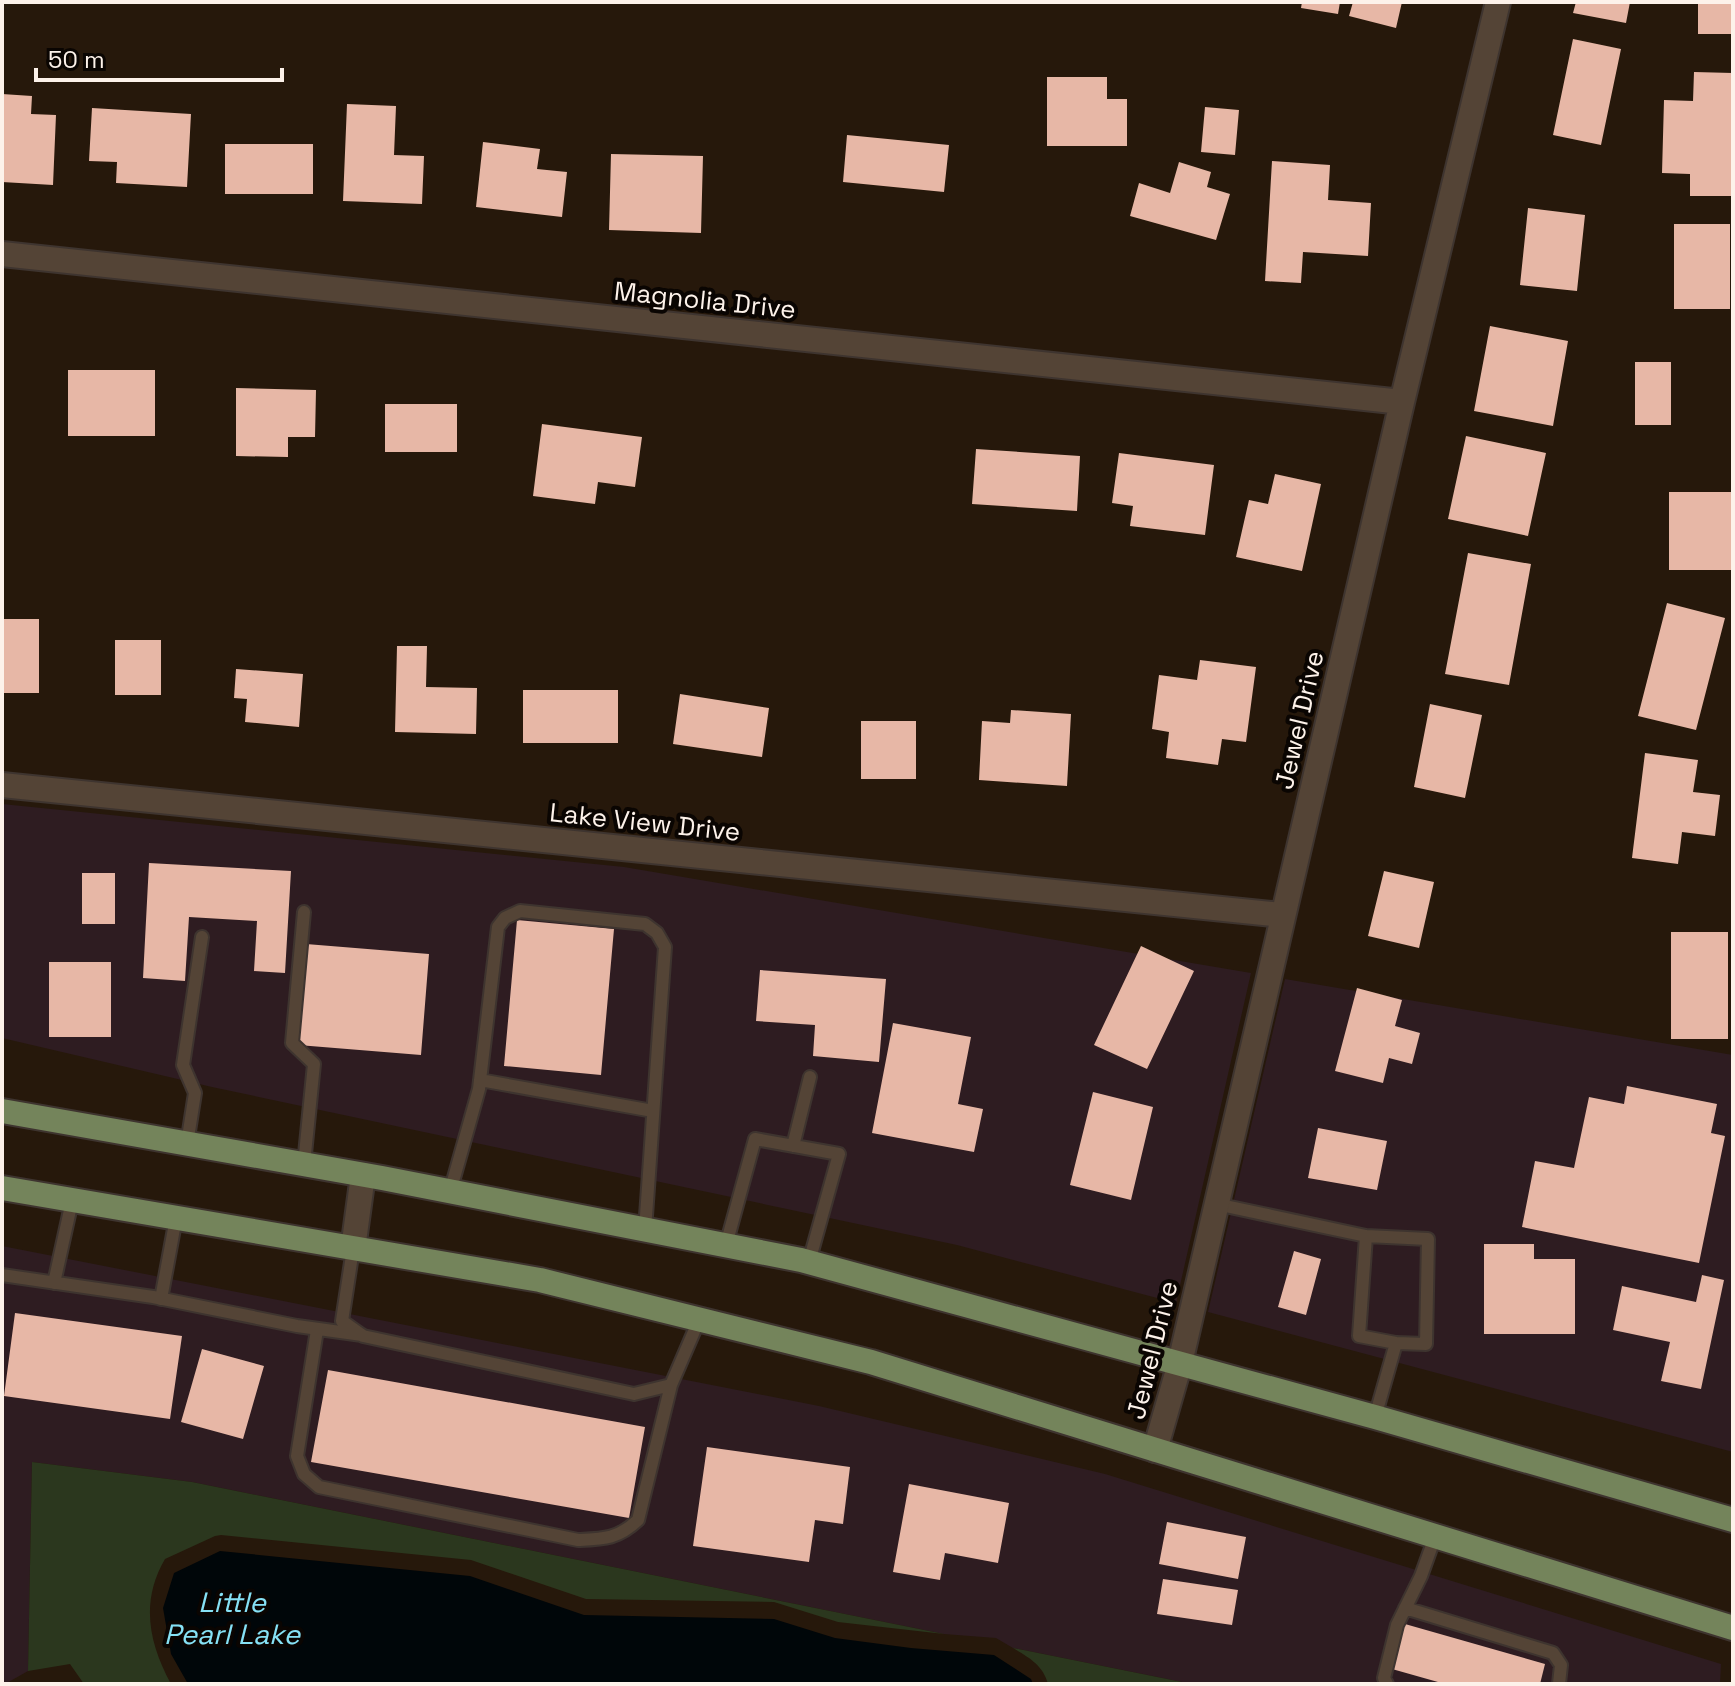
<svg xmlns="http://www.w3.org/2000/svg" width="1735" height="1686" viewBox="0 0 1735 1686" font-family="'Space Grotesk',sans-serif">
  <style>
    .commercial { fill: #2e1c21 }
    .green { fill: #2b371e }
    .water { fill: #000609 }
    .building { fill: #e7b7a6 }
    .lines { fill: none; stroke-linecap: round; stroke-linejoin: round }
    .service-casing { stroke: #3e342f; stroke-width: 16 }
    .minor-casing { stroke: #3e342f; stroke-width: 28 }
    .primary-casing { stroke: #3e342f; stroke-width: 28 }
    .service { stroke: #544436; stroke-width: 12 }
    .minor { stroke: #544436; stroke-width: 24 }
    .primary { stroke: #74845b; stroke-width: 24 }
    .labels { text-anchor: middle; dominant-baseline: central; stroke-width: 8; stroke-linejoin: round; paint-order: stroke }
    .street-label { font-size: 26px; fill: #fdf2ea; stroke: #0a0502 }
    .water-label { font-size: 28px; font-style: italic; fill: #86e1f5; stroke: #0a0502 }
  </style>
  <rect width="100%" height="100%" fill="#26180b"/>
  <!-- commercial -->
  <path class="commercial" d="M2,804L624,867L1251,973L1176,1303L957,1245L212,1087L2,1038Z
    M1285,979L1733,1055V1452L1208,1312Z
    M2,1246L819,1406L1105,1474L1721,1664L1720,1684H1192L1013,1648L996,1638L944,1634L192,1482L32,1462L28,1671L5,1684H2Z"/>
  <!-- green -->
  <path class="green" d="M32,1462L192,1482L944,1634L838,1622L774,1602L586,1599L471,1560L221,1535L215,1536L165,1559C140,1602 149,1643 171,1684H84L70,1664L28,1671Z
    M1013,1648L1192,1684H1048C1043,1665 1029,1658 1013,1648Z"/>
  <!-- water -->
  <path class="water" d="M220,1551L470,1576L584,1615L774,1619L835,1638L911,1648L994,1655L1031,1679L1033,1684H188L171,1654L163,1608L174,1573Z"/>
  <!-- building -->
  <path class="building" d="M1302,2H1340L1338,14L1301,8Z
    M1353,2H1402L1396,28L1349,16Z
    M1576,2H1630L1626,23L1573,13Z
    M1698,2H1733V34H1698Z
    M1573,39L1621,49L1601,145L1553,135Z
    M1694,72L1733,73V196H1690V174L1662,173L1664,100L1693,101Z
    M1047,77H1107V99H1127V146H1047Z
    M2,94L32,96L31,114L56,115L53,185L2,182Z
    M347,104L396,106L394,155L424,156L422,204L343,201Z
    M1205,107L1239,110L1235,155L1201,152Z
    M92,108L191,114L187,187L116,183L117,162L89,161Z
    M847,135L949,145L944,192L843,182Z
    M483,142L540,149L537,169L567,172L562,217L476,207Z
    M225,144H313V194H225Z
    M611,154L703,156L701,233L609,230Z
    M1272,161L1330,165L1328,200L1371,203L1368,256L1303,252L1301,283L1265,281Z
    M1179,162L1211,172L1207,187L1230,194L1216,240L1130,216L1139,183L1170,193Z
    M1528,208L1585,215L1577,291L1520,285Z
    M1674,224H1730V309H1674Z
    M1490,326L1568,341L1553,426L1474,411Z
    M1635,362H1671V425H1635Z
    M68,370H155V436H68Z
    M236,388L316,390L315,437H288V457L236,456Z
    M385,404H457V452H385Z
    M542,424L642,437L635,487L598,482L595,504L533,496Z
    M1466,436L1546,453L1528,536L1448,519Z
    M976,449L1080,456L1077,511L972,504Z
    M1119,453L1214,465L1205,535L1130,526L1133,506L1112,503Z
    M1275,474L1321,484L1302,571L1236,557L1249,500L1268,504Z
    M1669,492H1733V570H1669Z
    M1468,553L1531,564L1509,685L1445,674Z
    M1667,603L1725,618L1696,730L1638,716Z
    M2,619H39V693H2Z
    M115,640H161V695H115Z
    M397,646H427L426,687L477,688L476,734L395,732Z
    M1200,660L1256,667L1246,742L1222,739L1218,765L1166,758L1169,732L1152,729L1159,675L1197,680Z
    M236,669L303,674L299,727L245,722L247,699L234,698Z
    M523,690H618V743H523Z
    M680,694L769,708L762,757L673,744Z
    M1430,704L1482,715L1465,798L1414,787Z
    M1011,710L1071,714L1067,786L979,780L982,721L1010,723Z
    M861,721H916V779H861Z
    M1645,753L1698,760L1693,792L1720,795L1715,836L1682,832L1678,864L1632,858Z
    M149,863L291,871L285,973L254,971L257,921L189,917L185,981L143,978Z
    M1384,871L1434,882L1419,948L1368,936Z
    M82,873H115V924H82Z
    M517,920L614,929L601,1075L504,1066Z
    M1671,932H1728V1039H1671Z
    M306,944L429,954L421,1055L298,1045Z
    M1141,946L1194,971L1147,1069L1094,1045Z
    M49,962H111V1037H49Z
    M760,970L886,979L879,1062L813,1056L815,1025L756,1021Z
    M1357,988L1402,1000L1395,1026L1420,1033L1412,1064L1389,1058L1383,1083L1335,1071Z
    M893,1023L971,1037L958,1104L983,1109L974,1152L872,1133Z
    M1627,1086L1717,1104L1711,1133L1725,1136L1699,1263L1522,1227L1535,1161L1574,1168L1589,1097L1624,1104Z
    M1093,1092L1153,1107L1131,1200L1070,1185Z
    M1318,1128L1387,1141L1377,1190L1308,1178Z
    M1484,1244H1534V1259H1575V1334H1484Z
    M1294,1251L1321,1259L1306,1315L1278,1307Z
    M1702,1275L1724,1280L1701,1389L1661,1381L1670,1342L1613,1330L1622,1286L1696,1302Z
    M15,1313L182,1336L170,1419L4,1396Z
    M202,1349L264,1366L243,1439L181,1422Z
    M328,1370L645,1427L629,1518L311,1462Z
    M707,1447L850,1467L843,1524L815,1520L809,1562L693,1546Z
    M909,1484L1009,1503L998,1563L945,1553L940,1580L893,1572Z
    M1167,1522L1246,1537L1238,1579L1159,1564Z
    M1163,1579L1238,1590L1232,1625L1157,1614Z
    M1405,1624L1545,1664L1540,1684H1445L1392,1669Z"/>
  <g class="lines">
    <defs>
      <path id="service" d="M304,912L292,1043L314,1064L304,1164
        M480,1080L653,1111
        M187,1144L195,1093L183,1065L202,937
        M793,1146L810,1077
        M450,1192L479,1089L498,927L505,918L520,911L645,924L657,933L665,947L645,1230
        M1216,1204L1366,1236L1428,1239L1426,1344L1396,1343L1359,1336L1366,1236
        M726,1245L755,1139L839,1154L809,1262
        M353,1249L342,1321L363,1336L634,1394L671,1385L699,1320
        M2,1275L153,1297L297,1326L362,1335
        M54,1283L72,1201
        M161,1299L176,1218
        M317,1330L297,1456L304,1474L319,1487L578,1540C604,1539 618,1539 638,1520L671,1385
        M1375,1417L1396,1343
        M1405,1608L1553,1653L1561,1665L1559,1684
        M1387,1684L1384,1678L1397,1625L1421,1576L1435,1537"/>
      <path id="minor" d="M2,254L1402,402
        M2,785L1282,915
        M353,1249L363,1175
        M1155,1450L1180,1363L1402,402L1498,2"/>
      <path id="primary" d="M2,1111L382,1178L801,1260L1375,1417L1733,1520
        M2,1188L540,1280L871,1362L1733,1628"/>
    </defs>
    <!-- service casing -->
    <use href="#service" class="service-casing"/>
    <!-- minor casing -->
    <use href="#minor" class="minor-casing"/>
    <!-- primary casing -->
    <use href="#primary" class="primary-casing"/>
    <!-- service -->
    <use href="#service" class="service"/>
    <!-- minor -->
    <use href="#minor" class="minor"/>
    <!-- primary -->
    <use href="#primary" class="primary"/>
  </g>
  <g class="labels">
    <!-- street labels -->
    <g class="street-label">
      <text transform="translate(705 300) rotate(6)">Magnolia Drive</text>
      <text transform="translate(1299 720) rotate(-77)">Jewel Drive</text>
      <text transform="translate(645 822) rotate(6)">Lake View Drive</text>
      <text transform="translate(1152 1350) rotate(-76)">Jewel Drive</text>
    </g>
    <!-- water labels -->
    <g class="water-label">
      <text x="232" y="1602">Little<tspan x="232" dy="32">Pearl Lake</tspan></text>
    </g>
  </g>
  <!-- border -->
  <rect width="1735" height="1686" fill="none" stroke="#fdf2ea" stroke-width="8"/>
  <!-- scale -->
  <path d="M36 68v12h246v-12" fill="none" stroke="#fdf2ea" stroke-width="4"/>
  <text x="48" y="68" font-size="24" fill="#fdf2ea" stroke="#0a0502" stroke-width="6" paint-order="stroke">50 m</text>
</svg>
